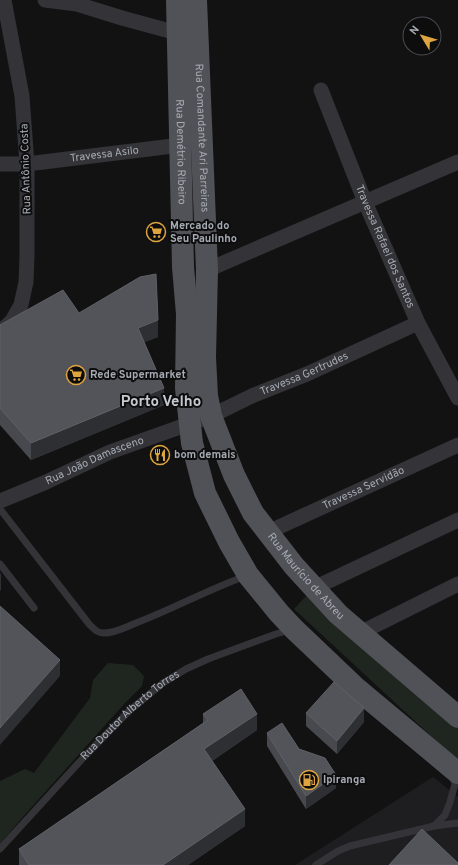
<svg xmlns="http://www.w3.org/2000/svg" width="458" height="865" viewBox="0 0 458 865" font-family="Overpass,sans-serif">
  <style>
    .built { fill: #1e1e20 }
    .green { fill: #1f261f }
    .lines { fill: none; stroke-linecap: round; stroke-linejoin: round }
    .service { stroke: #343438; stroke-width: 7 }
    .minor { stroke: #343438; stroke-width: 15 }
    .primary { stroke: #505257; stroke-width: 22 }
    .wall { fill: #48494e }
    .shaded-wall { fill: #2e2f32 }
    .building { fill: #525459; stroke: #5f6167 }
    .labels { text-anchor: middle; dominant-baseline: central; stroke-width: 4; stroke-linejoin: round; paint-order: stroke }
    .street-label { font-size: 11px; fill: #a5aab3; stroke: #0d0d0e }
    .poi-label { font-size: 11px; font-weight: bold; fill: #a5aab3; stroke: #0d0d0e; text-anchor: start }
    .district-label { font-size: 15px; font-weight: bold; fill: #c5c8cf; stroke: #0d0d0e }
  </style>
  <rect width="100%" height="100%" fill="#121213"/>
  <!-- built -->
  <path class="built" d="M433,777L458,797V865H295Z"/>
  <!-- green -->
  <path class="green" d="M308,594L458,723V761L294,609Z
    M108,663L133,665L144,676L142,686L125,703L21,819L0,844V781L25,769L34,773L90,698L93,680Z"/>
  <g class="lines">
    <!-- service -->
    <g class="service">
      <path d="M0,509L89,624C94,629 97,633 104,633C115,633 126,627 136,623C173,609 209,589 246,576"/>
      <path d="M0,564L34,608"/>
      <path d="M434,826L445,815L450,802L455,784L452,775"/>
      <path id="s1" d="M0,849L84,757L129,711L163,683L186,669L208,659L276,634L290,630"/>
      <path d="M316,865L338,851L350,846L434,826L458,823"/>
    </g>
    <!-- minor -->
    <g class="minor">
      <path d="M45,0L77,4L122,18L177,33"/>
      <path id="s2" d="M321,90L365,202L418,323L458,398"/>
      <path id="s3" d="M0,164H27L181,145"/>
      <path d="M207,270L458,162"/>
      <path d="M0,332L12,321L21,305L26,282L27,256V164L22,96L4,0"/>
      <path id="s4" d="M0,501L44,483L110,452L211,416L254,395L307,374L418,323"/>
      <path id="s5" d="M268,532L458,445"/>
      <path d="M314,588L458,520"/>
      <path d="M360,633L458,584"/>
    </g>
    <!-- primary -->
    <g class="primary">
      <path id="s6" d="M177,0L183,267L187,314L186,388L192,443L205,493L229,542L248,575L279,613L294,629L356,688L458,773"/>
      <path id="s7" d="M196,0L207,270L205,357L207,396L211,416L234,475L253,513L294,566L338,614L458,717"/>
    </g>
  </g>
  <!-- wall -->
  <path class="wall" d="M79,313L158,337L144,342L164,405L31,460L0,425V325Z
    M306,713L364,722L337,754L306,726Z
    M203,714L257,730L212,761L245,826L188,865H19V849L203,723Z
    M267,733L299,749L336,788L306,809L267,746Z"/>
  <!-- shaded-wall -->
  <path class="shaded-wall" d="M158,320V337L138,345V328Z
    M164,388V405L31,460V443Z
    M1,573V590L0,591V574Z
    M60,660V676L0,745V728Z
    M364,708V722L337,754V741Z
    M257,714V730L204,766V749Z
    M336,775V788L306,809V796Z
    M245,809V826L188,865H163Z"/>
  <!-- building -->
  <path class="building" d="M156,274L158,320L138,328L164,388L31,443L0,408V325L63,290L79,313L140,277Z
    M0,606L60,660L0,728Z
    M334,682L364,708L337,741L306,713Z
    M241,689L257,714L204,749L245,809L163,865H29L19,849L208,720L203,714Z
    M282,723L299,749L325,758L336,775L306,796L267,733Z
    M422,829L458,863V865H389Z"/>
  <!-- icons -->
  <defs>
    <symbol id="supermarket-ring" viewBox="-11 -11 22 22"><circle r="9.5" fill="#0d0d0e" stroke="#dea43f" stroke-width="1.5"/><path d="M-6-5.5h2.5l.6 2H6L4.5 2H-2.5L-4.4-4H-6ZM-1.5 3.2a1.3 1.3 0 1 0 .1 0ZM3 3.2a1.3 1.3 0 1 0 .1 0Z" fill="#dea43f"/></symbol>
    <symbol id="restaurant-ring" viewBox="-11 -11 22 22"><circle r="9.5" fill="#0d0d0e" stroke="#dea43f" stroke-width="1.5"/><path d="M-5-6h1v4h1v-4h1v4h1v-4h1v5L-1.5 .5V6h-2V.5L-5-1ZM5-6V6H3V1.5H1.5Q1.5-4 5-6Z" fill="#dea43f"/></symbol>
    <symbol id="fuel-ring" viewBox="-11 -11 22 22"><circle r="9.5" fill="#0d0d0e" stroke="#dea43f" stroke-width="1.5"/><path d="M-5.5-6h7V0h2V4h1.3V-2.5L3-4.5l.8-.8L6-3V5H2.5V1h-1V6h-7ZM-4.2-4.7v3.2H.2V-4.7Z" fill="#dea43f"/></symbol>
  </defs>
  <g fill-rule="evenodd">
    <use href="#supermarket-ring" x="145" y="221" width="22" height="22"/>
    <use href="#supermarket-ring" x="65" y="364" width="22" height="22"/>
    <use href="#restaurant-ring" x="149" y="444" width="22" height="22"/>
    <use href="#fuel-ring" x="298" y="769" width="22" height="22"/>
  </g>
  <g class="labels">
    <!-- street labels -->
    <g class="street-label">
      <text stroke="none"><textPath href="#s7" startOffset="138">Rua Comandante Ari Parreiras</textPath></text>
      <text stroke="none"><textPath href="#s6" startOffset="152">Rua Demétrio Ribeiro</textPath></text>
      <text stroke="none"><textPath href="#s3" startOffset="105">Travessa Asilo</textPath></text>
      <text transform="translate(26 169) rotate(-92)">Rua Antônio Costa</text>
      <text stroke="none"><textPath href="#s2" startOffset="169">Travessa Rafael dos Santos</textPath></text>
      <text stroke="none"><textPath href="#s4" startOffset="330">Travessa Gertrudes</textPath></text>
      <text stroke="none"><textPath href="#s4" startOffset="103">Rua João Damasceno</textPath></text>
      <text stroke="none"><textPath href="#s5" startOffset="105">Travessa Servidão</textPath></text>
      <text stroke="none"><textPath href="#s7" startOffset="605">Rua Maurício de Abreu</textPath></text>
      <text stroke="none"><textPath href="#s1" startOffset="187">Rua Doutor Alberto Torres</textPath></text>
    </g>
    <!-- poi labels -->
    <g class="poi-label">
      <text x="170" y="226">Mercado do<tspan x="170" dy="13">Seu Paulinho</tspan></text>
      <text x="90" y="375">Rede Supermarket</text>
      <text x="174" y="455">bom demais</text>
      <text x="323" y="780">Ipiranga</text>
    </g>
    <!-- district labels -->
    <g class="district-label">
      <text x="161" y="402">Porto Velho</text>
    </g>
  </g>
  <!-- north arrow -->
  <g transform="translate(422 36) rotate(308)"><circle r="19" fill="#0d0d0e" stroke="#4a4c50"/>
  <path d="M0-3L7 15L0 10L-7 15Z" fill="#dea43f"/>
  <text y="-6" font-size="11" font-weight="bold" text-anchor="middle" fill="#a5aab3">N</text>
  </g>
</svg>
